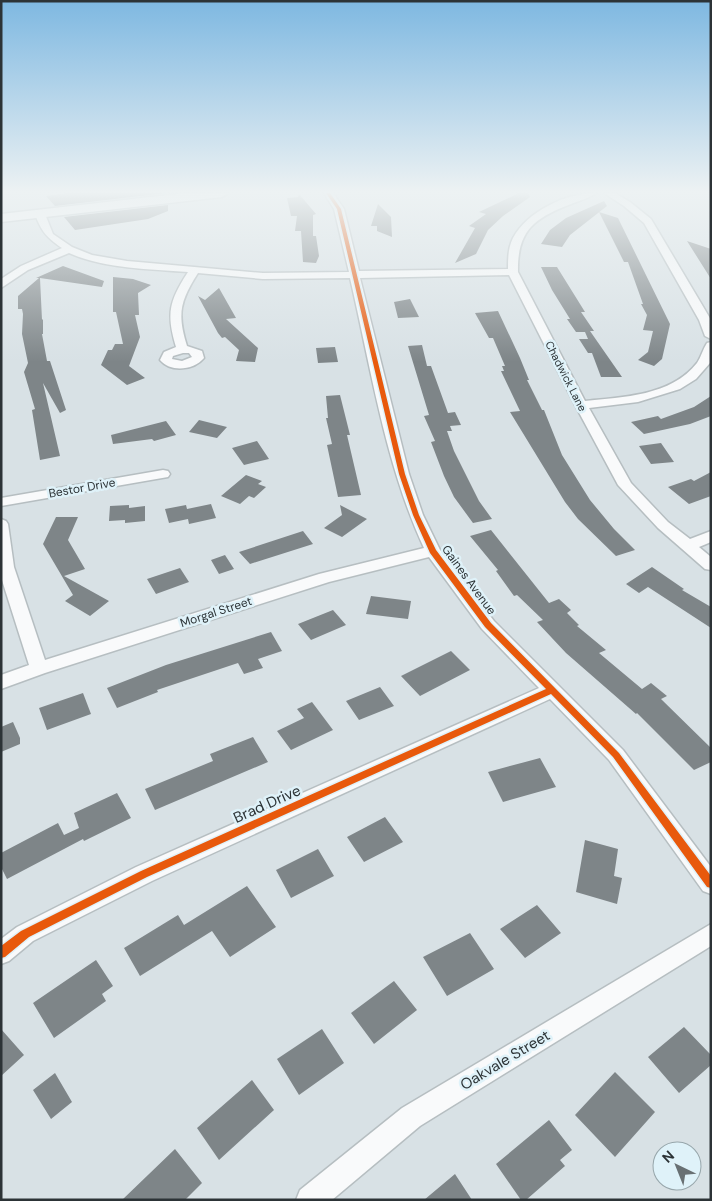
<svg xmlns="http://www.w3.org/2000/svg" width="712" height="1201" viewBox="0 0 712 1201" font-family="'DM Sans',sans-serif">
  <style>
    .building { fill: #7e8588 }
    .lines { fill: none; stroke-linecap: round; stroke-linejoin: round }
    .street-casing { stroke: #b6bec1; stroke-width: 3 }
    .secondary-casing { stroke: #b6bec1; stroke-width: 3 }
    .street { fill: #f9fafb; fill-rule: evenodd }
    .secondary { fill: #f9fafb; fill-rule: evenodd }
    .cycleway-casing { stroke: #dff2f9; stroke-width: 3 }
    .cycleway { fill: #e8590c; fill-rule: evenodd }
    .labels { text-anchor: middle; dominant-baseline: central; stroke-width: 5; stroke-linejoin: round; paint-order: stroke }
    .far-street-label { font-size: 11px; fill: #2c3336; stroke: #dff2f9 }
    .street-label { font-size: 12px; fill: #2c3336; stroke: #dff2f9 }
    .near-street-label { font-size: 15px; fill: #2c3336; stroke: #dff2f9 }
  </style>
  <rect width="100%" height="100%" fill="#d8e1e5"/>
  <!-- building -->
  <path class="building" d="M69,193H166L55,206L46,196Z
    M519,193H528L530,197L503,216L488,230L476,254L455,263L475,228L469,226L486,214L479,212Z
    M299,194L316,214L313,215V236H316L319,256L316,263L303,262L301,231H295L297,216H291L287,198L298,197Z
    M604,201L607,206L570,235L562,247L541,244L550,230L566,218Z
    M378,204L391,217L392,237L377,231V226H371Z
    M168,205V211L148,219L75,230L64,217Z
    M599,212L618,218L670,324L662,359L654,366L638,360L648,352L653,331L643,330L647,315L641,304H643L628,262H624Z
    M687,241L711,249V279Z
    M63,266L104,281L102,287L40,278L42,320L43,319V334H42L47,361H50L66,410L60,413L43,383L60,456L40,460L32,410L35,409L24,372L28,363L22,334L23,314L22,309H18V296L39,278H36Z
    M541,267H557L585,312H581L594,331H590L622,377H601L592,353H588L579,339H588L585,332H576L567,319H570L552,290Z
    M113,277L133,279L151,285L138,293L139,315H135L140,337L129,366L145,378L127,385L101,365L108,350H112L115,344H123L116,312H113Z
    M219,288L236,318L226,319L258,348L255,362L236,361L239,350L225,337L222,338L218,333L198,296L205,300Z
    M410,299L419,317L398,318L394,302Z
    M498,311L520,358L529,380H527L542,410H544L562,455L590,500L614,529L635,550L616,556L578,519L565,502L510,412L520,411L501,371H504L502,366H505L493,338H489L475,313Z
    M422,345L427,366H431L448,413L455,412L461,425L450,426L452,431H447L454,451L479,501L492,519L473,523L454,497L444,476L431,442L435,441L424,416L429,415L408,346Z
    M335,347L338,362L318,363L316,348Z
    M340,395L350,435H347L361,495L338,497L327,445L332,444L326,418H328L326,396Z
    M711,396V416L690,424L644,434L631,422L658,416L661,419L694,407Z
    M199,420L227,427L217,438L189,432Z
    M166,421L176,435L154,441L152,439L113,444L111,435Z
    M257,441L269,459L244,465L232,448Z
    M661,443L674,462L651,464L639,446Z
    M711,472V496L689,504L668,487L691,479L694,481Z
    M246,475L262,481L258,484L266,487L254,498L249,496L240,504L221,496Z
    M211,504L216,518L189,524L188,519L169,523L165,509L186,505L187,509Z
    M129,505V508L145,506V521L125,523V520L109,521L110,506Z
    M340,505L367,519L342,537L324,528L342,515Z
    M56,517H78L68,540L85,569L64,576L109,601L90,616L65,601L73,595L43,544Z
    M491,530L549,603L559,599L571,610L567,613L579,625L577,626L606,650L599,653L642,689L651,683L667,696L661,699L711,748V762L694,770L637,713L636,714L566,653L537,622L543,620L517,595L514,596L496,571L498,570L470,536Z
    M303,531L313,544L250,564L239,552Z
    M225,555L234,569L219,574L211,560Z
    M652,567L684,589L682,590L711,607V628L648,587L639,593L626,584Z
    M180,568L189,582L156,594L147,579Z
    M371,596L411,601L408,619L366,614Z
    M333,610L346,625L311,640L298,624Z
    M271,632L282,651L258,659L263,668L244,674L238,663L157,690L158,692L117,708L107,688L166,665Z
    M451,651L470,670L420,696L401,676Z
    M380,687L394,706L359,720L346,701Z
    M83,693L91,714L47,730L39,708Z
    M312,702L333,730L291,750L277,731L304,718L297,709Z
    M13,722L20,738V744L1,752V727Z
    M253,737L268,762L155,810L145,789L213,761L210,754Z
    M540,758L556,787L503,802L488,772Z
    M117,793L131,818L84,841L83,839L7,879L1,867V853L58,823L64,835L79,828L74,813Z
    M385,817L403,842L364,862L347,837Z
    M585,840L618,849L614,876L622,878L617,904L576,892Z
    M318,849L334,876L291,898L276,870Z
    M247,886L276,927L230,957L212,931L140,976L124,948L178,915L184,925Z
    M537,905L561,933L525,958L500,929Z
    M470,933L494,969L447,996L423,957Z
    M96,960L113,986L102,994L106,1001L54,1038L33,1003Z
    M394,981L417,1010L374,1044L351,1013Z
    M684,1027L711,1055V1065L679,1093L648,1057Z
    M1,1029L24,1055L1,1076Z
    M322,1029L344,1063L299,1095L277,1059Z
    M615,1072L655,1112L615,1157L575,1115Z
    M55,1073L72,1102L51,1119L33,1090Z
    M252,1080L274,1110L219,1160L197,1128Z
    M549,1120L572,1150L560,1160L565,1166L526,1200H521L496,1164Z
    M175,1149L202,1183L185,1200H122Z
    M455,1174L472,1200H424Z"/>
  <g class="lines">
    <defs>
      <path id="street" d="M324,193H333L344,209L359,271L508,269C508,258 508,248 513,238C528,211 566,193 596,193C589,198 579,201 571,204C534,218 517,231 518,272L585,401C623,397 671,396 697,363C701,357 703,349 707,343L711,342L710,363L696,379L680,389L638,402L589,408L631,483L668,522L690,539L711,531V542L699,547L711,557V570L705,569L658,528L618,485L575,405L509,275L360,278L409,474L423,515L440,550L494,621L623,750L711,867V894L703,891L609,760L550,699L152,881L33,941L9,961L1,964V939L17,927L136,867L539,688L482,629L429,557L329,582L45,673L1,689V675L29,665L1,577V519L6,521L8,524L14,567L45,660L319,574L424,548C385,464 371,368 350,278L263,279L198,273C180,301 177,314 187,346L202,351L204,358C194,370 171,373 160,360L164,352L176,347C166,314 169,301 188,272C148,269 106,269 69,253L28,270L1,288V279L21,266L62,248C47,238 41,231 35,214L40,211L45,214L53,234L72,247L92,255L127,261L263,273L349,272L334,209ZM183,353H189L192,357L182,361L172,359L173,356Z
        M604,193H615L630,202L651,219L711,320V339L705,336L699,320L644,223L624,206Z
        M163,470L168,471L170,474L168,477L1,506V498Z
        M711,924V946L420,1126L332,1200H296L300,1190L402,1108Z"/>
      <path id="secondary" d="M186,193H228L222,197L1,222V214Z"/>
    </defs>
    <!-- street casing -->
    <use href="#street" class="street-casing"/>
    <!-- secondary casing -->
    <use href="#secondary" class="secondary-casing"/>
    <!-- street -->
    <use href="#street" class="street"/>
    <!-- secondary -->
    <use href="#secondary" class="secondary"/>
    <defs>
      <path id="cycleway" d="M326,193H330L341,209L405,474L419,515L436,550L491,623L619,753L711,876V888L707,887L613,757L551,694L147,877L29,937L5,957L1,958V946L21,931L141,871L546,689L485,627L430,553L413,515L399,474L337,209Z"/>
    </defs>
    <!-- cycleway casing -->
    <use href="#cycleway" class="cycleway-casing"/>
    <!-- cycleway -->
    <use href="#cycleway" class="cycleway"/>
  </g>
  <!-- sky -->
  <linearGradient id="sky" x2="0" y2="1"><stop stop-color="#7eb8e1"/><stop offset="0.53" stop-color="#edf2f3"/><stop offset="1" stop-color="#edf2f3" stop-opacity="0"/></linearGradient>
  <rect width="712" height="362" fill="url(#sky)"/>
  <g class="labels">
    <!-- far-street labels -->
    <g class="far-street-label">
      <text transform="translate(566 376) rotate(63)">Chadwick Lane</text>
    </g>
    <!-- street labels -->
    <g class="street-label">
      <text transform="translate(82 488) rotate(-10)">Bestor Drive</text>
      <text transform="translate(469 580) rotate(54)">Gaines Avenue</text>
      <text transform="translate(216 612) rotate(-18)">Morgal Street</text>
    </g>
    <!-- near-street labels -->
    <g class="near-street-label">
      <text transform="translate(267 804) rotate(-24)">Brad Drive</text>
      <text transform="translate(505 1060) rotate(-31)">Oakvale Street</text>
    </g>
  </g>
  <!-- border -->
  <rect width="712" height="1201" fill="none" stroke="#2c3336" stroke-width="5"/>
  <!-- north arrow -->
  <g transform="translate(677 1166) rotate(317)"><circle r="24" fill="#dff2f9" stroke="#97a6ab"/>
  <path d="M0-4L9 19L0 12L-9 19Z" fill="#687073"/>
  <text y="-8" font-size="14" font-weight="bold" text-anchor="middle" fill="#2c3336">N</text>
  </g>
</svg>
